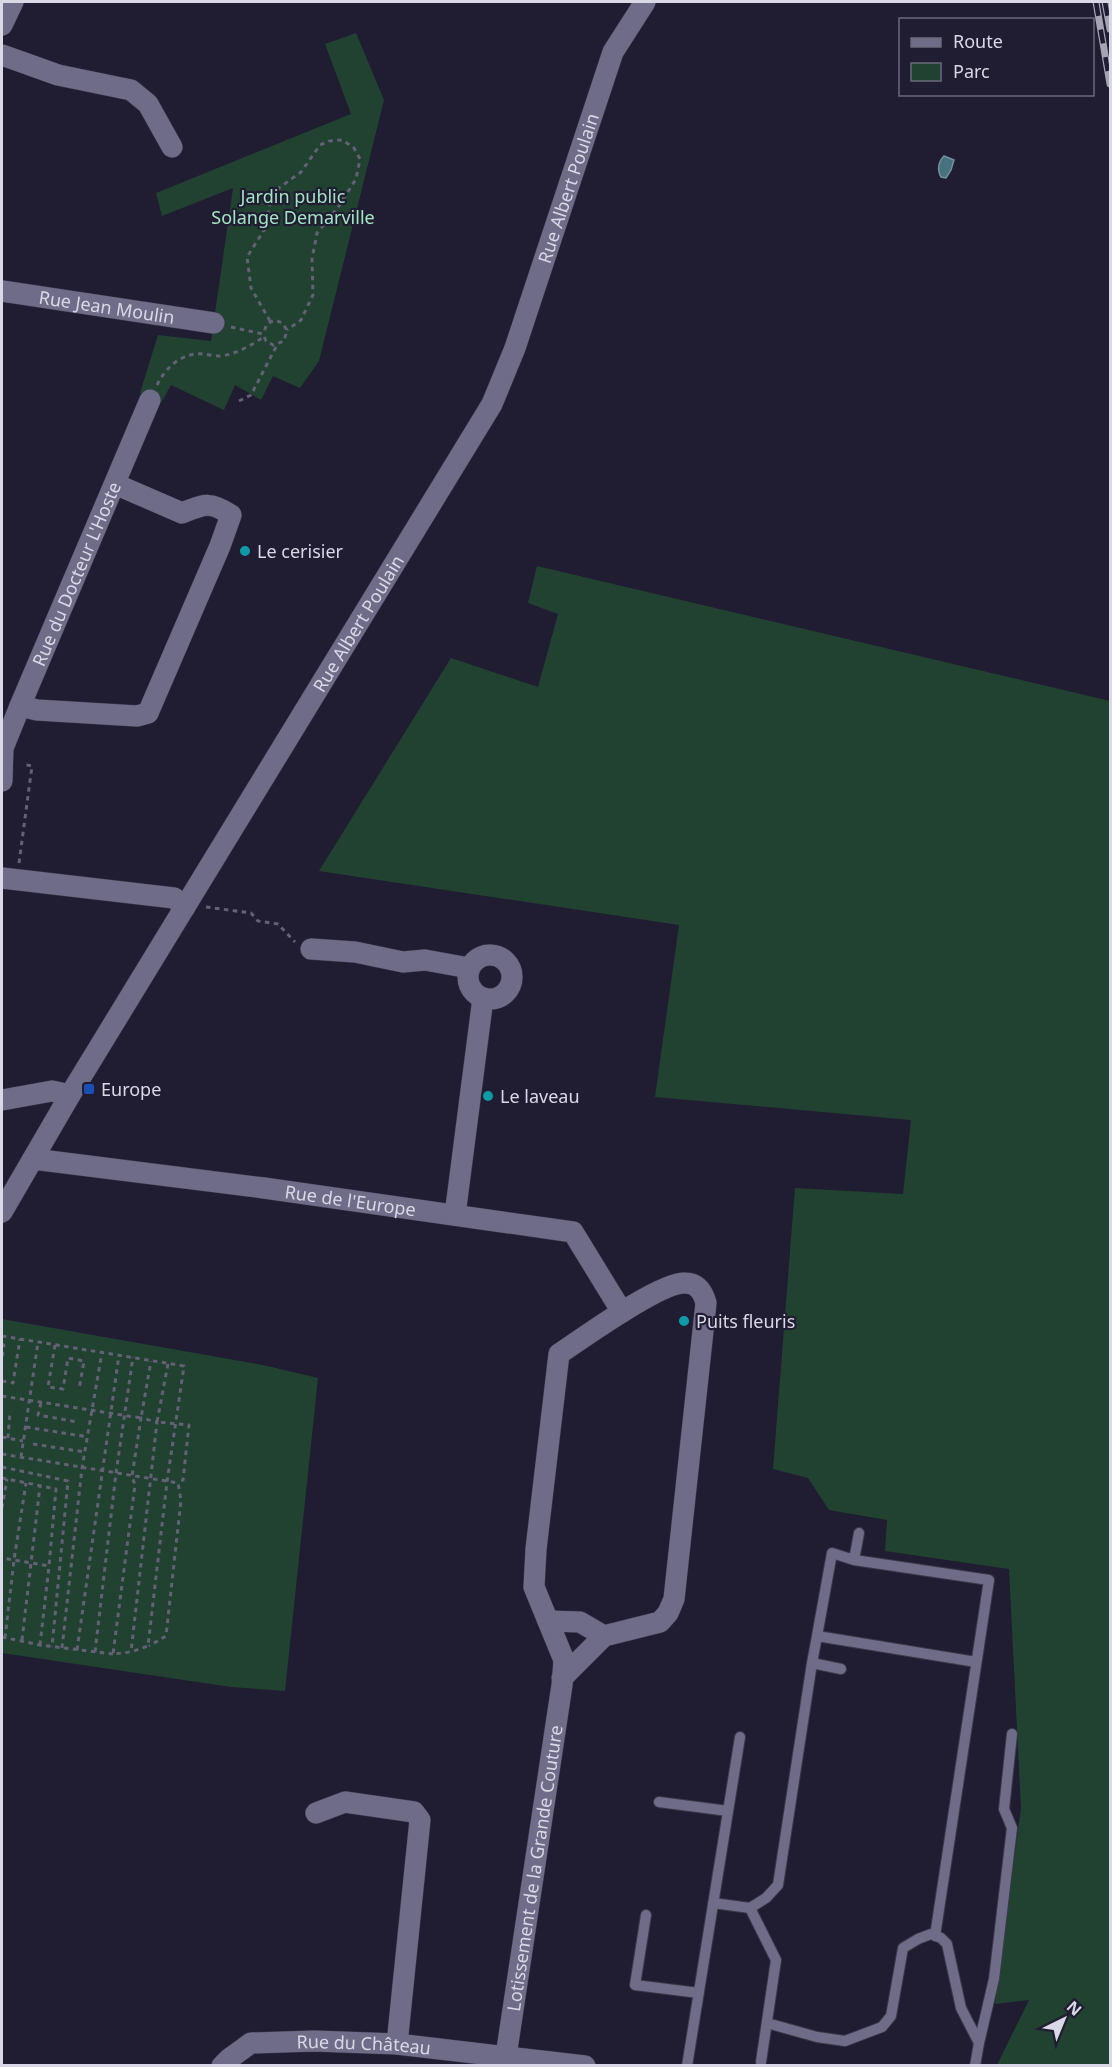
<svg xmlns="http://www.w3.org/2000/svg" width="1112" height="2067" viewBox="0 0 1112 2067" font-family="'Noto Sans',sans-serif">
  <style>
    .green { fill: #214231 }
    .water { fill: #46717d; stroke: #72909d; stroke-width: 1.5 }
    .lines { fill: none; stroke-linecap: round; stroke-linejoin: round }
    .service-casing { stroke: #3c394b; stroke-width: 12 }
    .minor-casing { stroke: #3c394b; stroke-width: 22 }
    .path { stroke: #636174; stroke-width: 3; stroke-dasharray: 4.5 4.5; stroke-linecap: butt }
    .service { stroke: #6f6c87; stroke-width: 10 }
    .minor { stroke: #6f6c87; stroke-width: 21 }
    .rail-casing { stroke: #a5a4b5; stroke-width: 7 }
    .rail { stroke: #201d33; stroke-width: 4.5; stroke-dasharray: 14; stroke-linecap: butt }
    .culture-dot { fill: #0f9aa8; stroke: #201d33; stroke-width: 2 }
    .transit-dot { fill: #1a4fb4; stroke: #201d33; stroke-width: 2 }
    .labels { text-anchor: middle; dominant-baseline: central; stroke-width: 4.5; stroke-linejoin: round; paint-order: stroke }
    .street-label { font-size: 18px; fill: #d9d8e7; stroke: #201d33 }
    .park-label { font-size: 18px; fill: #a3e4c1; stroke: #201d33 }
    .poi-label { font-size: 18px; fill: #d9d8e7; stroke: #201d33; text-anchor: start }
  </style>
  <rect width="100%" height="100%" fill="#201d33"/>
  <!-- green -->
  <path class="green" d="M356,33L384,100L319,361L300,388L273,376L261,400L235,385L224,410L171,385L161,403L140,393L158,335L211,341L233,188L162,216L156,193L351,114L325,44Z
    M537,566L1110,701V2065H997L1029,2000L995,2004L1021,1808L1009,1569L885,1551L887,1520L829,1510L808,1478L773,1469L795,1188L903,1194L911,1120L655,1097L679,925L319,871L451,658L538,687L558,614L528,603Z
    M2,1319L263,1365L318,1378L285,1691L231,1687L2,1653Z"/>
  <!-- water -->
  <path class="water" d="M944,156L954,160L951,170L946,178L941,177C937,170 938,162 944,156Z"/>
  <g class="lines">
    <defs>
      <path id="service" d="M859,1533L854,1560L989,1580L935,1936
        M854,1560L832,1553L817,1636L976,1662
        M817,1636L812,1663L841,1669
        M659,1802L728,1811
        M713,1903L750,1908L776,1960L761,2062
        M750,1908L766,1898L778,1885L812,1663
        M646,1915L635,1985L699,1993
        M767,2023L817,2037L845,2041L882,2027L891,2016L903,1948L918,1939L931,1934L941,1938L947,1944L961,2008L979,2043L975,2066
        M979,2043L994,1979L1012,1828L1004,1809L1012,1734
        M687,2066L740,1737"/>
      <g id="minor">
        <path d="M2,25L13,2"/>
        <path d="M2,55L58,75L131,90L148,104L172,147"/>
        <path id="s1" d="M2,291L214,323"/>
        <path d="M20,706L37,710L137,716L148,713L220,546L231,515C210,501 205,504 182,513L115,484"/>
        <path id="s2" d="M2,781L3,748L20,706L150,400"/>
        <path d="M2,878L174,898L185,907"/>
        <path d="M311,949L355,952L403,962L425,960L469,968"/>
        <circle cx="490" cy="977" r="22"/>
        <path d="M2,1100L52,1091L70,1095"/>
        <path id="s3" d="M33,1159L264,1188L573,1232L622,1312"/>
        <path id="s4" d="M2,1212L70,1095L492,404L515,348L613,52L645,2"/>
        <path d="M455,1215L483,998"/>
        <path d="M548,1621L580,1622L604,1636"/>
        <path d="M316,1813L345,1802L414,1812L420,1820L397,2044"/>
        <path id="s5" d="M506,2056L562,1685L564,1660L534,1587L536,1549L559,1354C583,1338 660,1282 685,1283C698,1283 703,1292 706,1303L674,1599L668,1613L660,1622L604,1636L562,1678"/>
        <path id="s6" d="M222,2066L229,2059L251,2043L314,2041L397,2044L585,2066"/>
      </g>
    </defs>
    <!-- service casing -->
    <use href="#service" class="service-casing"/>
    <!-- minor casing -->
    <use href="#minor" class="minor-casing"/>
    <!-- path -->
    <path class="path" d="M270,321L251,288L247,257L266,227L269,206L279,188L301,172L320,145L329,141L342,140L354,148L360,159L356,179L339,206L317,233L312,259L313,295L301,320L287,330
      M231,327L263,334L266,341L273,345L284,341L287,330L282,323L275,320L267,324L263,334
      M157,385C165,369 178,356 196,354C204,353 212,356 220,356C235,355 251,345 264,337
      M239,401L251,395L277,345
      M19,863L32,766L22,764
      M206,907L251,913L258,921L278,924L295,942
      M2,1336L184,1366L167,1482L148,1646L131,1652L113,1654L135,1485L132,1476L141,1418L157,1422L131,1652
      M2,1344L4,1345L2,1359
      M55,1345L48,1387L63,1389L68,1358L84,1361L79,1390
      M168,1364L157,1422L189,1425L183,1480L178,1483
      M2,1381L13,1383L20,1339
      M2,1396L141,1418L151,1361
      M41,1403L38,1415L78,1422
      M26,1427L88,1437
      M2,1437L23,1441
      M8,1438L10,1411
      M33,1444L85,1452
      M2,1454L178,1483L181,1500L166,1636L149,1646
      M21,1457L38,1342
      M2,1467L68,1481L52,1647
      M2,1478L56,1489L49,1566L2,1558
      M2,1508L7,1479
      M2,1637L40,1645L113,1654
      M5,1638L14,1560L26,1483
      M22,1640L40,1486
      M40,1645L49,1566
      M62,1648L82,1468L102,1352
      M77,1650L119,1355
      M95,1652L116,1473L133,1357"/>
    <!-- service -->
    <use href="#service" class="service"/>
    <!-- minor -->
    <use href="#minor" class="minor"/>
    <defs>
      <path id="rail" d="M1096,2L1110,84
        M1105,2L1110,29"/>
    </defs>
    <!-- rail casing -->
    <use href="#rail" class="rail-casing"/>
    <!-- rail -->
    <use href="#rail" class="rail"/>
  </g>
  <!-- markers -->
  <g class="culture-dot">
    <circle cx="245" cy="551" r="6"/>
    <circle cx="488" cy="1096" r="6"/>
    <circle cx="684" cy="1321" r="6"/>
  </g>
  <rect class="transit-dot" x="83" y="1083" width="12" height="12" rx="3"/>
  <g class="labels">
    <!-- street labels -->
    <g class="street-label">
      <text stroke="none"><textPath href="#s4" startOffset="1174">Rue Albert Poulain</textPath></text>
      <text stroke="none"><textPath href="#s1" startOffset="106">Rue Jean Moulin</textPath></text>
      <text stroke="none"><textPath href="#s2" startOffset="222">Rue du Docteur L'Hoste</textPath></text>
      <text stroke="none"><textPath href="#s4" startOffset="688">Rue Albert Poulain</textPath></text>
      <text stroke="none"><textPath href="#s3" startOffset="320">Rue de l'Europe</textPath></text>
      <text stroke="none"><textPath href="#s5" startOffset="190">Lotissement de la Grande Couture</textPath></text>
      <text stroke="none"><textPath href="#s6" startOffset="150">Rue du Château</textPath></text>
    </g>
    <!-- park labels -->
    <g class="park-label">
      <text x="293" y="196">Jardin public<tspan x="293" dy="21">Solange Demarville</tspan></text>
    </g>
    <!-- poi labels -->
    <g class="poi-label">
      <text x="257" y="551">Le cerisier</text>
      <text x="101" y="1089">Europe</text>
      <text x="500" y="1096">Le laveau</text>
      <text x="696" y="1321">Puits fleuris</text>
    </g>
  </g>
  <!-- border -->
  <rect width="1112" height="2067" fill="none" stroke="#d9d8e7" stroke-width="6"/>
  <!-- legend -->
  <rect x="899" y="18" width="195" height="78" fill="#201d33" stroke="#6a687b" stroke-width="1.5"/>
  <rect x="911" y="38" width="30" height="9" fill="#6f6c87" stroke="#6a687b" stroke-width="1.5"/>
  <text x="953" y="48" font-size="18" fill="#d9d8e7">Route</text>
  <rect x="911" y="63" width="30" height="18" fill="#214231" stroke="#6a687b" stroke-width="1.5"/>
  <text x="953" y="78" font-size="18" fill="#d9d8e7">Parc</text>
  <!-- north arrow -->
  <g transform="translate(1064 2019) rotate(43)" stroke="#201d33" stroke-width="4.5" paint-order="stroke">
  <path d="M0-4.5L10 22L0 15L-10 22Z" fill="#d9d8e7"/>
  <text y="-9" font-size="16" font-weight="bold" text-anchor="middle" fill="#d9d8e7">N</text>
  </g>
</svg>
